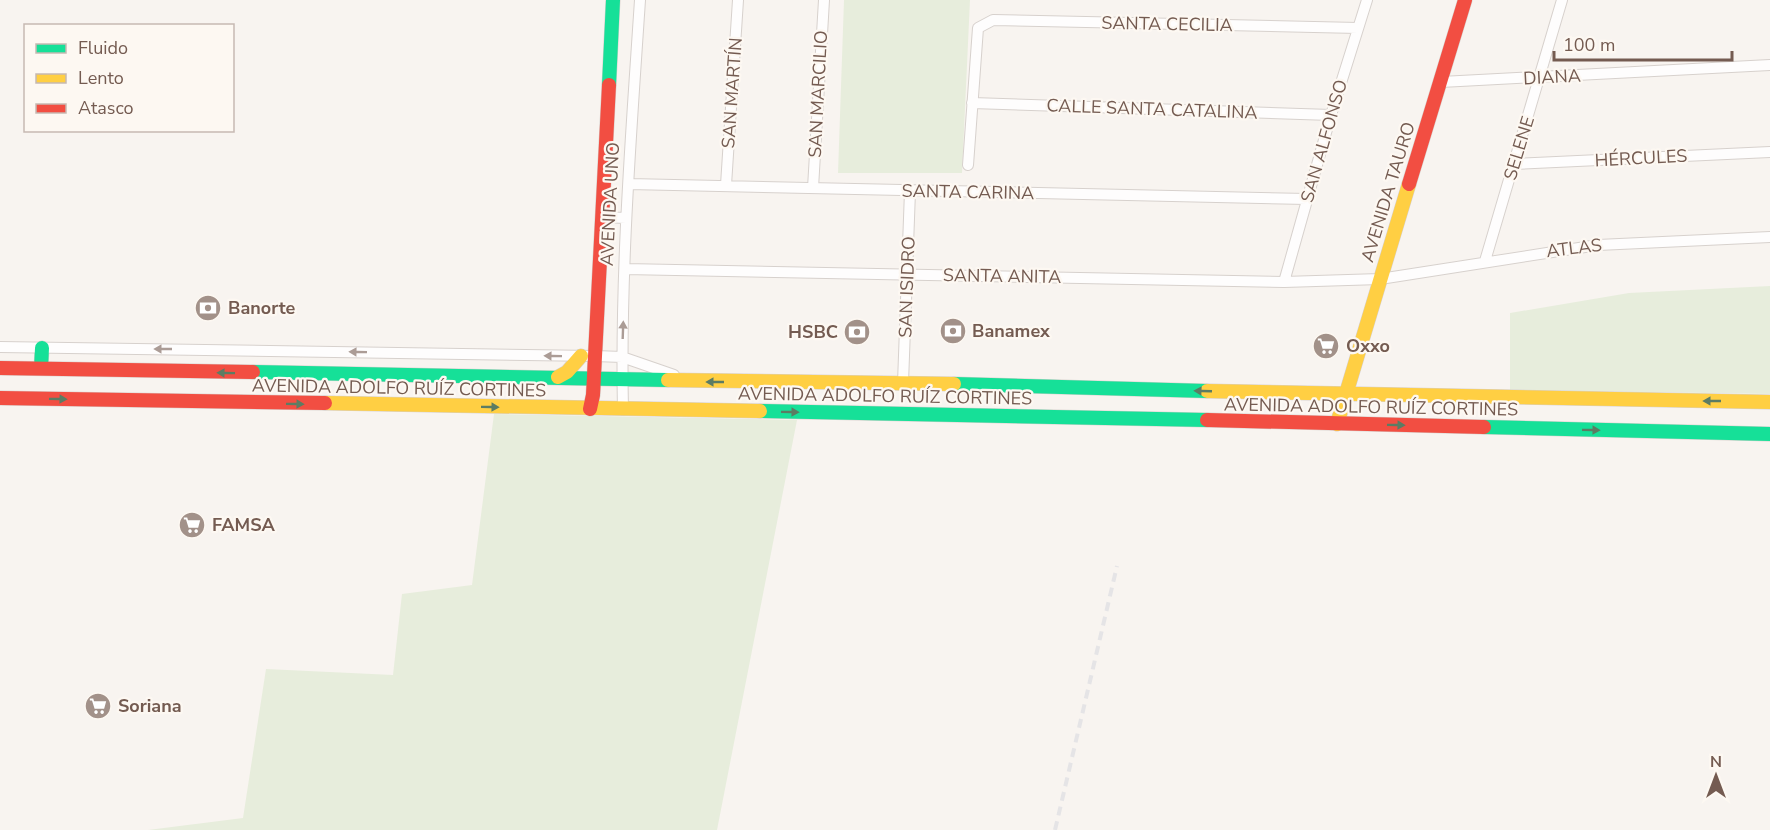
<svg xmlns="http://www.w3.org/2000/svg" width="1770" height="830" viewBox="0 0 1770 830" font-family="'Nunito Sans',sans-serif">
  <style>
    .green { fill: #e7eddc }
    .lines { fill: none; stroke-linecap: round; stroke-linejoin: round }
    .street-casing { stroke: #d7d1cd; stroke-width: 12 }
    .fast-casing { stroke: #d7d0cc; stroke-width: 15 }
    .slow-casing { stroke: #d7d0cc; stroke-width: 15 }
    .jam-casing { stroke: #d7d0cc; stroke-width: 15 }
    .street { stroke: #fefdfd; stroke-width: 10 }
    .fast { stroke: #16e098; stroke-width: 14 }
    .slow { stroke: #ffcf43; stroke-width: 14 }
    .jam { stroke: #f24e42; stroke-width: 14 }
    .rail { stroke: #e5e4e6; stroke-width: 4; stroke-dasharray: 9 6; stroke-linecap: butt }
    .oneway { fill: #ab9c96 }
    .oneway2 { fill: #5c7c63 }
    .labels { text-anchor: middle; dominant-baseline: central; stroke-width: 4.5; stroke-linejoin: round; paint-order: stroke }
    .street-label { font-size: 18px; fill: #745b51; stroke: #fdf8f2 }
    .poi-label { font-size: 18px; font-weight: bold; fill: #745b51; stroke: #fdf8f2; text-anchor: start }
  </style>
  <rect width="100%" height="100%" fill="#f8f4f0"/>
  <!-- green -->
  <path class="green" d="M844,0H970L962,173H838Z
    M1770,286V394L1510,390V313L1629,293Z
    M494,414L797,420L717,830H148L243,818L266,669L393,675L402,594L472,585Z"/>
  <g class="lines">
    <defs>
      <path id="street" d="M1441,82L1770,65
        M972,103L1331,115
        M1513,164L1770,152
        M968,165L978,28L993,20L1358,28
        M629,184L1307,199
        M726,185L738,0
        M813,188L824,0
        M601,217L626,218
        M1485,261L1562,0
        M625,269L1284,282L1380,279L1598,245L1770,237
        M1284,282L1331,115L1367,0
        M0,347L595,356L622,357L674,375
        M903,383L910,191
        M623,410C620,273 631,136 640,0"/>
      <path id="fast" d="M609,85L613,0
        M41,368L42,348
        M253,372L668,380
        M954,384L1207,391
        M760,411L1207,420
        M1484,427L1770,434"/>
      <path id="slow" d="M558,377L567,372L581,356
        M668,380L954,384
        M1207,391L1770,402
        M325,403L760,411
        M1337,424L1409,184"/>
      <path id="jam" d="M1409,184L1465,0
        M0,368L253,372
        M0,398L325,403
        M590,409L593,395L609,85
        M1207,420L1484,427"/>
    </defs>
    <!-- street casing -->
    <use href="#street" class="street-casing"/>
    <!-- fast casing -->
    <use href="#fast" class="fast-casing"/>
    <!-- slow casing -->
    <use href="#slow" class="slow-casing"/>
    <!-- jam casing -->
    <use href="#jam" class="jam-casing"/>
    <!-- street -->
    <use href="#street" class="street"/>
    <!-- fast -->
    <use href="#fast" class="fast"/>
    <!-- slow -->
    <use href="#slow" class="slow"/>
    <!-- jam -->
    <use href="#jam" class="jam"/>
    <!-- rail -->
    <path class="rail" d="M1055,830L1117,566"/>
  </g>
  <!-- one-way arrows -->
  <defs><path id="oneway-solid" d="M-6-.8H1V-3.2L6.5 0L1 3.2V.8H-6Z" transform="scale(1.5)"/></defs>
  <g class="oneway">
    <use href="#oneway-solid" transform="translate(623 330) rotate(-88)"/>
    <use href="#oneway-solid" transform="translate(163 349) rotate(-180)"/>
    <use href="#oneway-solid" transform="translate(358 352) rotate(-179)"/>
    <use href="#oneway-solid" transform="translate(553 356) rotate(-179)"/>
  </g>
  <g class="oneway2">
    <use href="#oneway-solid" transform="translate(226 373) rotate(-179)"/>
    <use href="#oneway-solid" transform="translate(715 382) rotate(-180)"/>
    <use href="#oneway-solid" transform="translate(1203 391) rotate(-178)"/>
    <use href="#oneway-solid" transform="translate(58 399) rotate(1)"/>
    <use href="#oneway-solid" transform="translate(1712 401) rotate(-180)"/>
    <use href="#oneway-solid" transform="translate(295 404) rotate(1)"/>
    <use href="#oneway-solid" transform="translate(490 407) rotate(1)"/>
    <use href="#oneway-solid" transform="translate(790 412) rotate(1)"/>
    <use href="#oneway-solid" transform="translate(1396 425) rotate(1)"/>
    <use href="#oneway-solid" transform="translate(1591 430) rotate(1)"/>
  </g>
  <!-- icons -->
  <defs>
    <symbol id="bank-disc" viewBox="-11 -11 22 22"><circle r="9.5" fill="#a29189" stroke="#fdf8f2"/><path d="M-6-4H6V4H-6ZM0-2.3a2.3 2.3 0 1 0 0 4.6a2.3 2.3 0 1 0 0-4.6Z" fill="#fff"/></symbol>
    <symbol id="supermarket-disc" viewBox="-11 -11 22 22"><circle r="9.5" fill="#a29189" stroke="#fdf8f2"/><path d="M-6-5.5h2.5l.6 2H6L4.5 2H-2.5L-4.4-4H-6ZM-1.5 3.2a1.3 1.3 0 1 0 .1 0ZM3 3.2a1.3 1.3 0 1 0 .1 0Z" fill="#fff"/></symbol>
  </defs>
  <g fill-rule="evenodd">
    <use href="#bank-disc" x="193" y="293" width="30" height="30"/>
    <use href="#bank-disc" x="938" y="316" width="30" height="30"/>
    <use href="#bank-disc" x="842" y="317" width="30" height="30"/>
    <use href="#supermarket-disc" x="1311" y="331" width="30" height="30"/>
    <use href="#supermarket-disc" x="177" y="510" width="30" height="30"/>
    <use href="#supermarket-disc" x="83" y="691" width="30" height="30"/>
  </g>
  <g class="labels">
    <!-- street labels -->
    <g class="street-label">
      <text transform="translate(1167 24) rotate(1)">SANTA CECILIA</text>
      <text transform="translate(1552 77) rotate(-3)">DIANA</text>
      <text transform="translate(732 93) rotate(-86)">SAN MARTÍN</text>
      <text transform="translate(818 94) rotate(-87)">SAN MARCILIO</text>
      <text transform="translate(1152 109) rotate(2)">CALLE SANTA CATALINA</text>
      <text transform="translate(1324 141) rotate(-74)">SAN ALFONSO</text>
      <text transform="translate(1519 148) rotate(-73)">SELENE</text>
      <text transform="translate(1641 158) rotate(-3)">HÉRCULES</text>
      <text transform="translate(968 192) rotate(1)">SANTA CARINA</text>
      <text transform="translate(1388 192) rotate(-73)">AVENIDA TAURO</text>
      <text transform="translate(610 204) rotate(-87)">AVENIDA UNO</text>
      <text transform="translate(1574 248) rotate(-7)">ATLAS</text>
      <text transform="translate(1002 276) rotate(1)">SANTA ANITA</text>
      <text transform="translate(907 287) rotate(-88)">SAN ISIDRO</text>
      <text transform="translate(399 388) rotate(1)">AVENIDA ADOLFO RUÍZ CORTINES</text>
      <text transform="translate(885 396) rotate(1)">AVENIDA ADOLFO RUÍZ CORTINES</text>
      <text transform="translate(1371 407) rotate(1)">AVENIDA ADOLFO RUÍZ CORTINES</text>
    </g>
    <!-- poi labels -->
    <g class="poi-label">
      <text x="228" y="308">Banorte</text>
      <text x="972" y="331">Banamex</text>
      <text x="838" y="332" text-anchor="end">HSBC</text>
      <text x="1346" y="346">Oxxo</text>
      <text x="212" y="525">FAMSA</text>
      <text x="118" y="706">Soriana</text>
    </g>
  </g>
  <!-- legend -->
  <rect x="24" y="24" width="210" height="108" fill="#fdf8f2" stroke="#c6b9b2" stroke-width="1.5"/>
  <rect x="36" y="44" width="30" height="9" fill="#16e098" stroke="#c6b9b2" stroke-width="1.5"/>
  <text x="78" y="54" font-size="18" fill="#745b51">Fluido</text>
  <rect x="36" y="74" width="30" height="9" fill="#ffcf43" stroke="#c6b9b2" stroke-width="1.5"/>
  <text x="78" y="84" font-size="18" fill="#745b51">Lento</text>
  <rect x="36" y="104" width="30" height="9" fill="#f24e42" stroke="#c6b9b2" stroke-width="1.5"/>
  <text x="78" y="114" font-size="18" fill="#745b51">Atasco</text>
  <!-- north arrow -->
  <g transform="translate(1716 776)" stroke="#fdf8f2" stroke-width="4.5" paint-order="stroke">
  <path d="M0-4.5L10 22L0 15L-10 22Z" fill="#745b51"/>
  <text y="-9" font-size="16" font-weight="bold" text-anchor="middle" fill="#745b51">N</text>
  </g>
  <!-- scale -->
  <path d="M1554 51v9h178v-9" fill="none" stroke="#745b51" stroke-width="3"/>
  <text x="1563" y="51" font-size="18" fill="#745b51" stroke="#fdf8f2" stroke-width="4.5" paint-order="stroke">100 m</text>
</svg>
